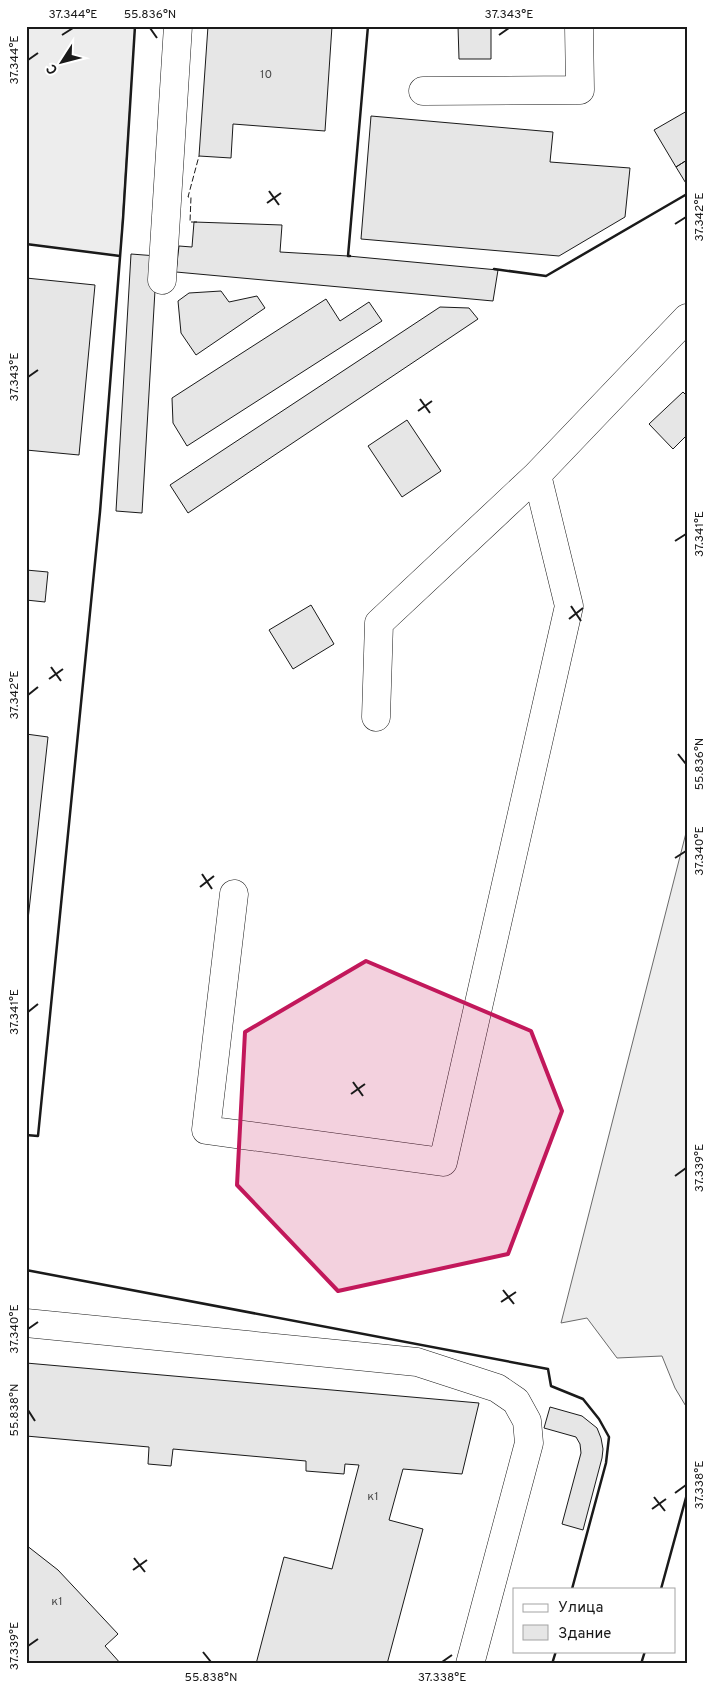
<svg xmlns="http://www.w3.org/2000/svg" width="713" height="1690" viewBox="0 0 713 1690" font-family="Overpass,sans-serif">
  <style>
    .built { fill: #ededed; stroke: #6a6a6a }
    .building { fill: #e6e6e6; stroke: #1a1a1a }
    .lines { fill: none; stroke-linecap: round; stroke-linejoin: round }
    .minor-casing { stroke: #1a1a1a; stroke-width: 29 }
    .minor { stroke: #fff; stroke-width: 28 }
    .fence { stroke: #1a1a1a; stroke-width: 1; stroke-dasharray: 6 2.5; stroke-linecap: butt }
    .wall { stroke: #1a1a1a; stroke-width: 2.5 }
    .marked { fill: #c2185b; fill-opacity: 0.2; stroke: #c2185b; stroke-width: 4; stroke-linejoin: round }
    .ticks { fill: none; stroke: #1a1a1a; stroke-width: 2 }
    .labels { text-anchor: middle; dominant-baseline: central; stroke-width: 4; stroke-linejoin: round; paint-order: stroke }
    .number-label { font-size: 12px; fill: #4d4d4d }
    .neatline { fill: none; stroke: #1a1a1a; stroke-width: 2 }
    .ticks-label { font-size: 12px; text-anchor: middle; fill: #1a1a1a }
  </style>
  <rect width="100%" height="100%" fill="#fff"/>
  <!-- built -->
  <path class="built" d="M26,26H135L120,256L26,244Z
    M687,829V1408L675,1388L662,1356L617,1358L587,1318L561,1323Z"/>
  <!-- building -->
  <path class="building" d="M208,26H332L325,131L233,124L231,158L199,156Z
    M458,26H491V59H459Z
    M687,111V160L676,167L654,130Z
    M371,116L553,132L550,162L630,168L625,217L559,256L361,239Z
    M687,160V185L676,167Z
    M194,222L282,225L280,252L348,256L498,270L493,301L176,272L179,246L192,247Z
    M131,254L157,256L142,513L116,511Z
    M26,278L95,285L79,455L26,450Z
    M221,291L229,302L257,296L265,308L196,355L181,333L178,301L189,293Z
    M326,299L340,321L369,302L382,321L187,446L173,423L172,398Z
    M440,307L469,308L478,319L188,513L170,485Z
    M683,392L687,396V435L673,449L649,424Z
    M407,420L441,471L402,497L368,446Z
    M26,570L48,572L45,602L26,600Z
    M311,605L334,644L293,669L269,630Z
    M26,734L48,737L26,938Z
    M26,1363L479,1403L462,1474L403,1469L389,1520L423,1529L387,1664H256L284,1557L332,1569L359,1465L345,1464L344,1474L306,1471V1461L173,1449L171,1466L148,1464L149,1447L26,1436Z
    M550,1407L582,1416L597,1428L601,1438L603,1449L602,1458L583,1530L562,1524L581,1453L580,1444L576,1437L544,1428Z
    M26,1545L58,1570L118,1634L105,1646L121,1664H26Z"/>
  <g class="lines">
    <defs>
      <path id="minor" d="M423,91L580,90L579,26
        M162,280L178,26
        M376,717L379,623L537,475
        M234,894L206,1130L443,1162L569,606L537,475L687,318
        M26,1323L417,1362L497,1388L516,1401L527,1421L529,1443L470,1664"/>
    </defs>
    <!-- minor casing -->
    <use href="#minor" class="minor-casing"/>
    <!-- minor -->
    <use href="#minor" class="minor"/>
    <!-- fence -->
    <path class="fence" d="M197,222H190L191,197H188L199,156"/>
    <!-- wall -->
    <path class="wall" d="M26,244L120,256
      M350,256H348L368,26
      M494,269L546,276L687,194
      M26,1135L38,1136L100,512L123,219L135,26
      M26,1270L548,1369L551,1386L583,1399L599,1419L609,1437L606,1463L572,1589
      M661,1589L687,1494
      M552,1664L556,1651
      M641,1664L645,1651"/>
  </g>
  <!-- marked area -->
  <path class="marked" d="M366,961L531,1031L562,1111L508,1254L338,1291L237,1185L245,1032Z"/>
  <!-- ticks -->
  <path class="ticks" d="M150,28L157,38M62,35L73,28M499,35L509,28M28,60L38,53M269,191L279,205M267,203L281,193M675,224L686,217M28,377L38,370M420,399L430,413M418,411L432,401M675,541L686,534M571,606L581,621M569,619L583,608M51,667L61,681M49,679L63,669M28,695L38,687M678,754L686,764M675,858L686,851M202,874L212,889M200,887L214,876M28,1012L38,1004M353,1082L363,1096M351,1094L365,1084M675,1176L686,1168M503,1290L514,1304M501,1302L516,1292M28,1329L38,1322M28,1410L35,1421M675,1493L686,1485M654,1497L665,1511M652,1509L666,1499M134,1558L145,1572M133,1570L147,1560M28,1646L38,1639M203,1652L211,1662M442,1662L452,1655"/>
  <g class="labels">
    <!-- number labels -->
    <g class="number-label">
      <text x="266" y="75">10</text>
      <text x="373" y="1497">к1</text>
      <text x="57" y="1602">к1</text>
    </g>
  </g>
  <!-- border -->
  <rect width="713" height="1690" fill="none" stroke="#ffffff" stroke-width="55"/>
  <!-- legend -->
  <rect x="513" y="1588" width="162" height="65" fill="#ffffff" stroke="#a3a3a3"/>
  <rect x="523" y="1604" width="25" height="8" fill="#ffffff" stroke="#a3a3a3"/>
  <text x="558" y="1612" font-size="15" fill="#1a1a1a">Улица</text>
  <rect x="523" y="1625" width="25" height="15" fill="#e6e6e6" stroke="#a3a3a3"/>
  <text x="558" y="1638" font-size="15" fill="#1a1a1a">Здание</text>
  <!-- north arrow -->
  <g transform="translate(62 62) rotate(234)" stroke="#ffffff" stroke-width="4" paint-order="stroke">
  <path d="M0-4L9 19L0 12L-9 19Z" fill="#1a1a1a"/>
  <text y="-8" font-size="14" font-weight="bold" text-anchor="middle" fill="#1a1a1a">С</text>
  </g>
  <rect x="28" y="28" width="658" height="1634" class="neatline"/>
  <g class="ticks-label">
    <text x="73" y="18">37.344°E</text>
    <text x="150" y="18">55.836°N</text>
    <text x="509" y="18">37.343°E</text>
    <text transform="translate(14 60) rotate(-90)" y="4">37.344°E</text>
    <text transform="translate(699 217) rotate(-90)" y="4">37.342°E</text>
    <text transform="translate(14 377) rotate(-90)" y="4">37.343°E</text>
    <text transform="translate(699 534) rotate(-90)" y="4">37.341°E</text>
    <text transform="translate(14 695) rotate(-90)" y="4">37.342°E</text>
    <text transform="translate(699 764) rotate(-90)" y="4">55.836°N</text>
    <text transform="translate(699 851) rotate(-90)" y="4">37.340°E</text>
    <text transform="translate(14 1012) rotate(-90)" y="4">37.341°E</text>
    <text transform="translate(699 1168) rotate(-90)" y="4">37.339°E</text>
    <text transform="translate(14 1329) rotate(-90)" y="4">37.340°E</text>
    <text transform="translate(14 1410) rotate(-90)" y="4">55.838°N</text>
    <text transform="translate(699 1485) rotate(-90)" y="4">37.338°E</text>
    <text transform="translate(14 1646) rotate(-90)" y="4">37.339°E</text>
    <text x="211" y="1681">55.838°N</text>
    <text x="442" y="1681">37.338°E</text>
  </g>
</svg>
